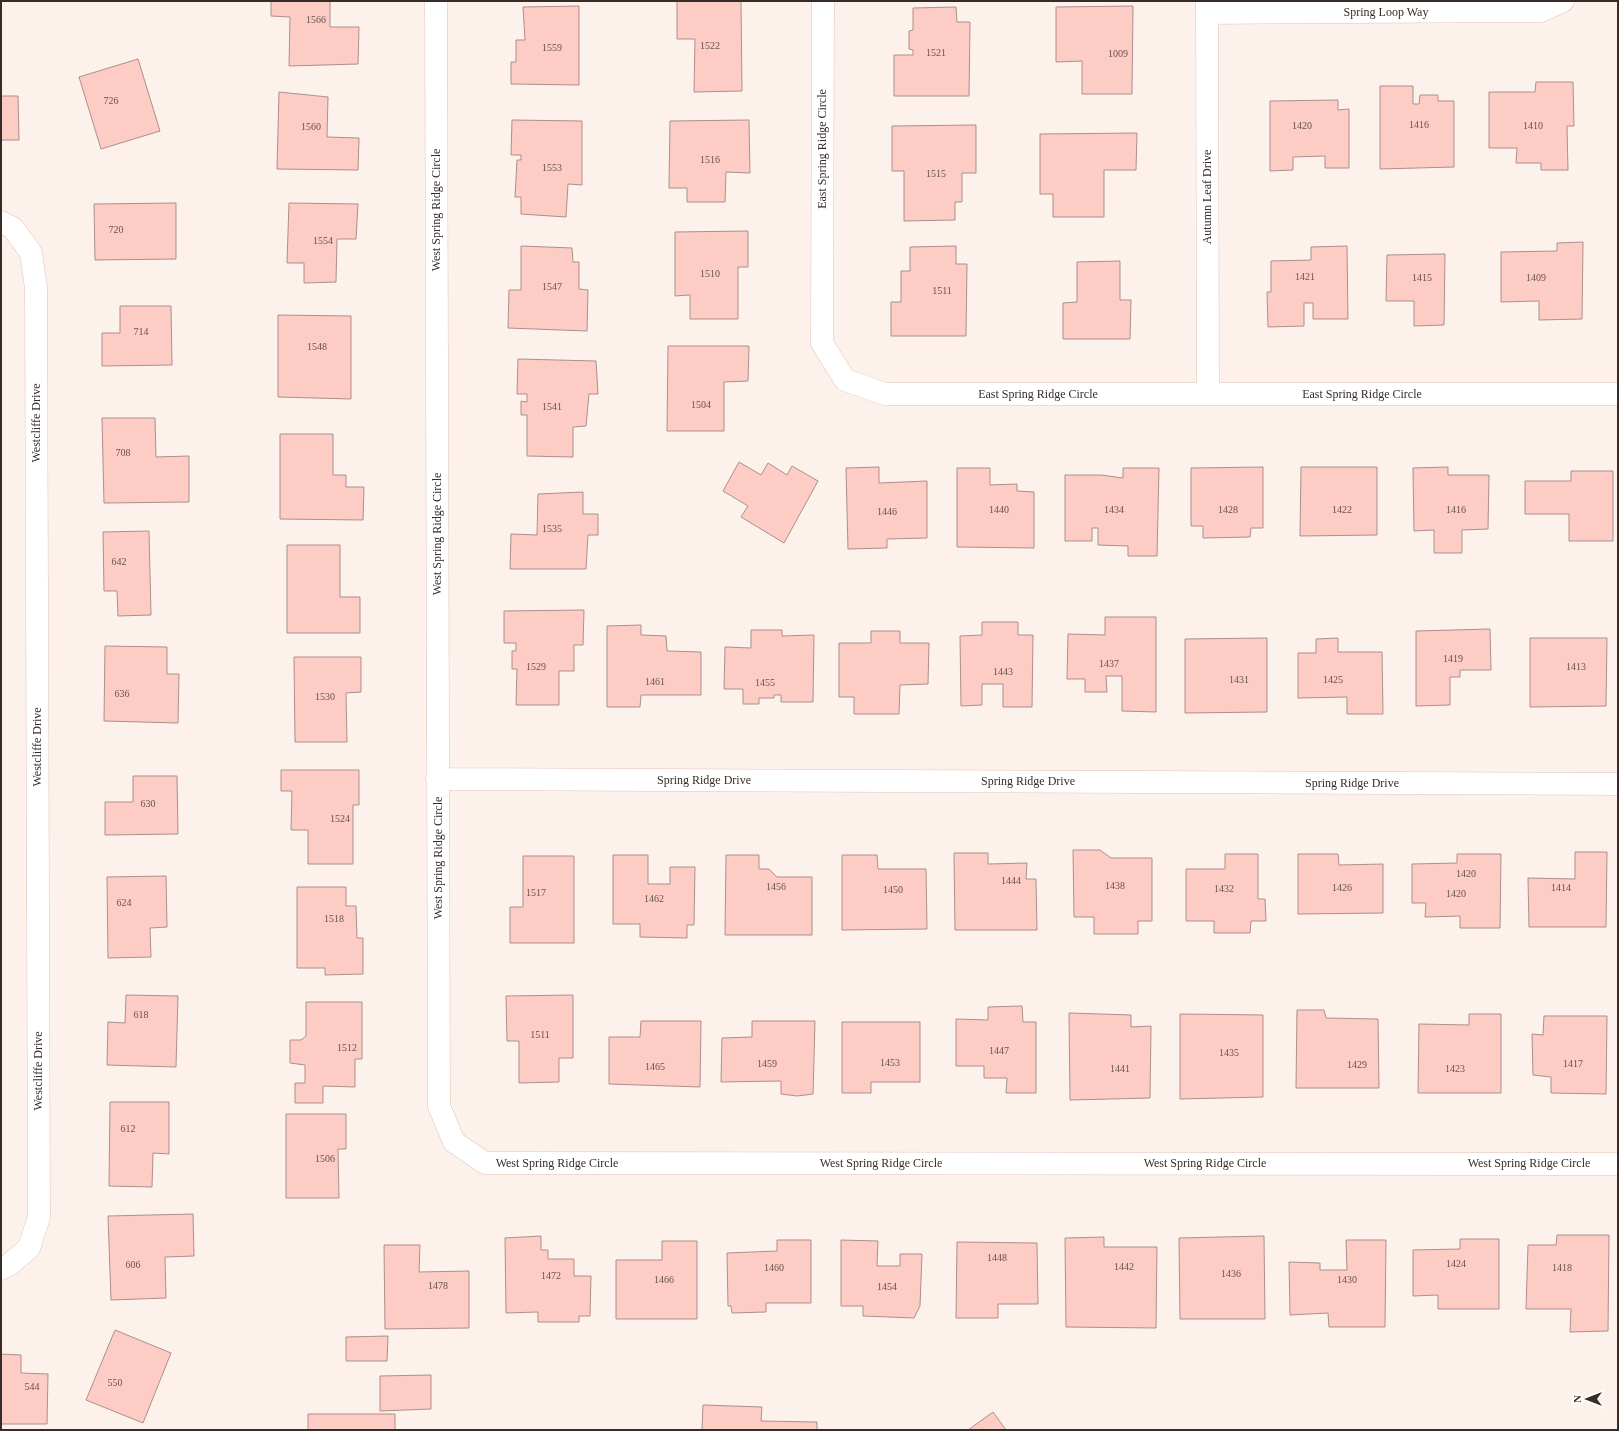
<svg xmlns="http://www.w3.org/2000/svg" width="1619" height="1431" viewBox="0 0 1619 1431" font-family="'Times New Roman',serif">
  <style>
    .building { fill: #fdccc5; stroke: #ad8f8b }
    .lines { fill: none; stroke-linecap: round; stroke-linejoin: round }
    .minor-casing { stroke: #e1c3b8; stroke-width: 23 }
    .minor { stroke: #fff; stroke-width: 22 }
    .labels { text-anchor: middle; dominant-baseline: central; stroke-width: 3; stroke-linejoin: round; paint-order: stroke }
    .number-label { font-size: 10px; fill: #68544e }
    .street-label { font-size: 12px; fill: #372c27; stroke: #fff }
  </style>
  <rect width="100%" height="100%" fill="#fdf1ec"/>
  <!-- building -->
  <path class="building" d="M271,1H330V27H359L358,64L289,66L290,17L271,16Z
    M677,1H741L742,91L694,92L695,39H677Z
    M579,6V85L511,84V62H516V40H525L523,7Z
    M1133,6L1132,94H1082V61L1056,62V7Z
    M956,7L957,22H970L969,96H894V55H913V50L909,49V31L913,30V8Z
    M138,59L160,131L101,149L79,77Z
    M1536,82H1573L1574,126H1567L1568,170H1541V163H1516L1517,148H1489V92H1535Z
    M1380,86H1413V104H1419L1420,95H1438V101H1454V167L1380,169Z
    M279,92L328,97L327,137L359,138L358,170L277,169Z
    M1,96H18L19,140H1Z
    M1338,100V110L1349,109V168H1325V156L1293,157V170L1270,171V101Z
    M512,120L582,121V185L568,184L566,217L521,214V197H515L517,160H521V155H511Z
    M749,120L750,173L726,172L725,202H687V188H669L670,121Z
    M976,125V173H962V202H955V220L904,221V171H892V126Z
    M1137,133L1136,170H1104V217H1053V194H1040V134Z
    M176,203V259L95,260L94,204Z
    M289,203L358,204L356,239H337L336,282L304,283V263H287Z
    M748,231V267H738V319H690V295L675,296V232Z
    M1583,242L1582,319L1539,320V301L1501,302V252L1557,251V243Z
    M521,246L572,248L573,262H579V289L588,290L587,331L508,328L509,290H521Z
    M956,246V264H967L966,336H891V302H901V271H910V247Z
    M1347,246L1348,319H1313V303H1304V326L1268,327L1267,292H1271V261L1311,260V247Z
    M1445,254L1444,325L1414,326V301H1386L1387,255Z
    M1120,261V300H1131L1130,339H1063V303L1077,302V262Z
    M120,306H171L172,365L102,366V333H120Z
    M278,315L351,316V399L278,397Z
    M668,346H749L748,381L724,382V431H667Z
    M518,359L596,361L598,394H589L586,426L573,427V457L527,456V415H521V401L527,402V394H517Z
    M102,418H155L156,457L189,456V502L104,503Z
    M280,434H333V475H346V487H364L363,520L280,519Z
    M739,462L761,475L768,463L787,475L792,466L818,481L784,543L741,517L748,506L723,491Z
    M879,467V483L927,481V538L887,539V548L848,549L846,468Z
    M1263,467V528H1251L1250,537L1203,538V526H1191V468Z
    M1301,467H1377V535L1300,536Z
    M1448,467V475H1489L1488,529L1462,530V553H1434V530L1414,531L1413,468Z
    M957,468H990V485L1017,484V491L1034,492V548L957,547Z
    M1123,468H1159L1157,556H1128V546L1098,545V528H1092V541H1065V475H1101L1123,478Z
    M1571,471H1613V541H1569V514H1525V481H1571Z
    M583,492V514H598V535H588L586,569H510L511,534L537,535L538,494Z
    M149,531L151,615L118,616L117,591H104L103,532Z
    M287,545H340V597H360V633H287Z
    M584,610L583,645H574V671H559V705H516L517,669H512V651H516V643H504V611Z
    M1105,617H1156V712L1122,711V676H1106L1107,692H1085V679H1067L1068,634L1105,635Z
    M982,622H1018V635H1033L1032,707H1003V684H982V705L961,706L960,636L982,635Z
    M641,625V635L666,636L667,651L701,652V695H641L640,707H607V626Z
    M1490,629L1491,670H1460V677H1450V705L1416,706V631Z
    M751,630H782V636L814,635L813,702H781V695H774V698H759V704H743V689H724L725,647L751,648Z
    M871,631H900V643H929L928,684L900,685L899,714H854V697H839V643H871Z
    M1267,638V712L1185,713V639Z
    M1338,638V652H1382L1383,714H1347V697L1298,698V653H1316V639Z
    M1530,638H1607L1606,706L1530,707Z
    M105,646L167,647V674H179L178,723L104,721Z
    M294,657H361V692L346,693L347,742H295Z
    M281,770H359V805H353V864H308V830H291L292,791H281Z
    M133,776H177L178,834L105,835V802H133Z
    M1073,850H1100L1111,858H1152V921H1138V934H1094V917H1074Z
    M1575,852H1607L1606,927H1529L1528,878L1575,879Z
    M954,853H988V864L1027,863L1026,879H1036L1037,930H955Z
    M1225,854H1258V899H1265L1266,921H1251L1250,933H1214V921H1186V869H1225Z
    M1298,854H1338L1339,865L1383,864V913L1298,914Z
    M1457,854H1501L1500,928H1460V916L1425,917L1426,903H1412V864L1457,863Z
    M613,855H648V884H670V867H695L694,925H687V938L640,937V924H613Z
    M726,855H759V869H769L777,877H812V935H725Z
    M842,855H877L878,869H926L927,929L842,930Z
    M523,856H574V943H510V907H523Z
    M166,876L167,927L150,928L151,957L108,958L107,877Z
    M297,887H346V906H356L357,938H363V974L325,975V968H297Z
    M126,995L178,996L176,1067L107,1065L108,1022L125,1023Z
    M573,995V1058H559V1082L519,1083V1041H507L506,996Z
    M306,1002H362V1059H355V1087L323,1086V1103H295V1083H305V1065L290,1063V1040H301L306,1036Z
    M1022,1006L1023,1022H1036V1093H1006L1007,1078H984V1066H956V1019L988,1020V1007Z
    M1297,1010H1324L1326,1018L1378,1019L1379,1088H1296Z
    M1069,1013L1131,1015V1027L1151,1026L1150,1098L1070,1100Z
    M1180,1014L1263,1015V1097L1180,1099Z
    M1469,1014H1501V1093H1418L1419,1024L1469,1025Z
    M1544,1016H1607L1606,1094L1551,1093V1077L1533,1075L1532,1034L1543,1035Z
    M641,1021H701L700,1087L609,1084V1037H640Z
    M752,1021H815L813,1094L797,1096L781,1094V1081L721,1082L722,1038L752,1037Z
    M842,1022H920V1082H871V1093H842Z
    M110,1102H169V1154L153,1153L152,1187L109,1186Z
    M286,1114H346V1149H338L339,1198H286Z
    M193,1214L194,1256L165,1257L166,1298L111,1300L108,1216Z
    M1557,1235H1609L1608,1331L1570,1332L1571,1309H1526L1528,1245H1556Z
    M541,1236V1250H548V1259H574V1276H591L590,1316H579V1322H538V1312L506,1313L505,1238Z
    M1264,1236L1265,1319H1180L1179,1238Z
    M1104,1237V1247H1157L1156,1328L1066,1327L1065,1238Z
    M1460,1239H1499V1309H1438V1295L1413,1296V1250L1460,1249Z
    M777,1240H811V1303H766V1312L732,1313L731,1306H728L727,1253L777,1251Z
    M841,1240L878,1241L877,1266H900V1254H922L920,1306L914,1318L863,1316V1306H841Z
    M1346,1240H1386L1385,1327H1329L1328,1313L1290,1315L1289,1262L1320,1263V1270H1347Z
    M662,1241H697V1319H616V1260H662Z
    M957,1242L1037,1243L1038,1304H998V1318H956Z
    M384,1245H420L419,1272L469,1271V1328L385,1329Z
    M115,1330L171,1353L143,1423L86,1400Z
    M388,1336L387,1361H346V1337Z
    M1,1354L21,1355V1373L48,1374L47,1424H1Z
    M431,1375V1409L380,1411V1376Z
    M703,1405L762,1407L761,1421L817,1422V1430H702Z
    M993,1412L1006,1430H968Z
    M308,1414H395V1430H308Z"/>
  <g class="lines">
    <defs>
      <path id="minor" d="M436,1L439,1106L454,1142L485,1163L1618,1164
        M823,1L822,343L845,380L885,394H1618
        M1207,1L1208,394
        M1207,13L1541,11L1563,1
        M1,222L13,228L31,253L36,288L39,1217L29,1248L9,1265L1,1269
        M437,779L1618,784"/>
    </defs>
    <!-- minor casing -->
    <use href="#minor" class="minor-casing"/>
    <!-- minor -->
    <use href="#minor" class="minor"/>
  </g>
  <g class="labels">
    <!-- number labels -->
    <g class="number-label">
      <text x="316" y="19">1566</text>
      <text x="710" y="45">1522</text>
      <text x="552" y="47">1559</text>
      <text x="936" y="52">1521</text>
      <text x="1118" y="53">1009</text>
      <text x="111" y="100">726</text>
      <text x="1419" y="124">1416</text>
      <text x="1302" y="125">1420</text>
      <text x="1533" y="125">1410</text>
      <text x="311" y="126">1560</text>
      <text x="710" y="159">1516</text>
      <text x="552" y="167">1553</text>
      <text x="936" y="173">1515</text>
      <text x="116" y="229">720</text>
      <text x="323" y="240">1554</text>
      <text x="710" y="273">1510</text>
      <text x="1305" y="276">1421</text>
      <text x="1422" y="277">1415</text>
      <text x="1536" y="277">1409</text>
      <text x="552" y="286">1547</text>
      <text x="942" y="290">1511</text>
      <text x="141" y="331">714</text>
      <text x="317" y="346">1548</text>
      <text x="701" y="404">1504</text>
      <text x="552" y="406">1541</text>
      <text x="123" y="452">708</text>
      <text x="999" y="509">1440</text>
      <text x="1114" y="509">1434</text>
      <text x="1228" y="509">1428</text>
      <text x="1342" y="509">1422</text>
      <text x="1456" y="509">1416</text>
      <text x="887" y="511">1446</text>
      <text x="552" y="528">1535</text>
      <text x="119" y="561">642</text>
      <text x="1453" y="658">1419</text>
      <text x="1109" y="663">1437</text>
      <text x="536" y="666">1529</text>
      <text x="1576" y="666">1413</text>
      <text x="1003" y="671">1443</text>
      <text x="1239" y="679">1431</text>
      <text x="1333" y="679">1425</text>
      <text x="655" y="681">1461</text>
      <text x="765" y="682">1455</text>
      <text x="122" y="693">636</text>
      <text x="325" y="696">1530</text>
      <text x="148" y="803">630</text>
      <text x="340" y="818">1524</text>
      <text x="1466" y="873">1420</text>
      <text x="1011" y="880">1444</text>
      <text x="1115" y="885">1438</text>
      <text x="776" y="886">1456</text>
      <text x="1342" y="887">1426</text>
      <text x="1561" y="887">1414</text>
      <text x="1224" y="888">1432</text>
      <text x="893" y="889">1450</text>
      <text x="536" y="892">1517</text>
      <text x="1456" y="893">1420</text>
      <text x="654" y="898">1462</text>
      <text x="124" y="902">624</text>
      <text x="334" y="918">1518</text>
      <text x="141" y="1014">618</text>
      <text x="540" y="1034">1511</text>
      <text x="347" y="1047">1512</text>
      <text x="999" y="1050">1447</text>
      <text x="1229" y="1052">1435</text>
      <text x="890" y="1062">1453</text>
      <text x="767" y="1063">1459</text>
      <text x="1573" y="1063">1417</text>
      <text x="1357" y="1064">1429</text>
      <text x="655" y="1066">1465</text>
      <text x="1120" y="1068">1441</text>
      <text x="1455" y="1068">1423</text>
      <text x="128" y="1128">612</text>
      <text x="325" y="1158">1506</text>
      <text x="997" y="1257">1448</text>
      <text x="1456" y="1263">1424</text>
      <text x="133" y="1264">606</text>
      <text x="1124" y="1266">1442</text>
      <text x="774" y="1267">1460</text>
      <text x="1562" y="1267">1418</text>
      <text x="1231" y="1273">1436</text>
      <text x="551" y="1275">1472</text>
      <text x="664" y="1279">1466</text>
      <text x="1347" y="1279">1430</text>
      <text x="438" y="1285">1478</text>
      <text x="887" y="1286">1454</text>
      <text x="115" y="1382">550</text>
      <text x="32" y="1386">544</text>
    </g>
    <!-- street labels -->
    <g class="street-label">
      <text x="1386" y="12">Spring Loop Way</text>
      <text transform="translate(822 149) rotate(-90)">East Spring Ridge Circle</text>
      <text transform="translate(1207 197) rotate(-90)">Autumn Leaf Drive</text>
      <text transform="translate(436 210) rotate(-90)">West Spring Ridge Circle</text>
      <text x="1038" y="394">East Spring Ridge Circle</text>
      <text x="1362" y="394">East Spring Ridge Circle</text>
      <text transform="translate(36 423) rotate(-90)">Westcliffe Drive</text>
      <text transform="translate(437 534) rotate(-90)">West Spring Ridge Circle</text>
      <text transform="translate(37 747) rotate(-90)">Westcliffe Drive</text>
      <text x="704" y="780">Spring Ridge Drive</text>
      <text x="1028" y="781">Spring Ridge Drive</text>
      <text x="1352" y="783">Spring Ridge Drive</text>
      <text transform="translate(438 858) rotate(-90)">West Spring Ridge Circle</text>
      <text transform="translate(38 1071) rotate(-90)">Westcliffe Drive</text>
      <text x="557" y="1163">West Spring Ridge Circle</text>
      <text x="881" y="1163">West Spring Ridge Circle</text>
      <text x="1205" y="1163">West Spring Ridge Circle</text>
      <text x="1529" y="1163">West Spring Ridge Circle</text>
    </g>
  </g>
  <!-- border -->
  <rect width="1619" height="1431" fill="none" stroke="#372c27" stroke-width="4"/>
  <!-- north arrow -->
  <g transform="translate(1587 1399) rotate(270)" stroke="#ffffff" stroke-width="3" paint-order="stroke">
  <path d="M0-3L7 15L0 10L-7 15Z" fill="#372c27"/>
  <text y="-6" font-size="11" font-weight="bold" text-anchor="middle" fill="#372c27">N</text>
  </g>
</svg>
